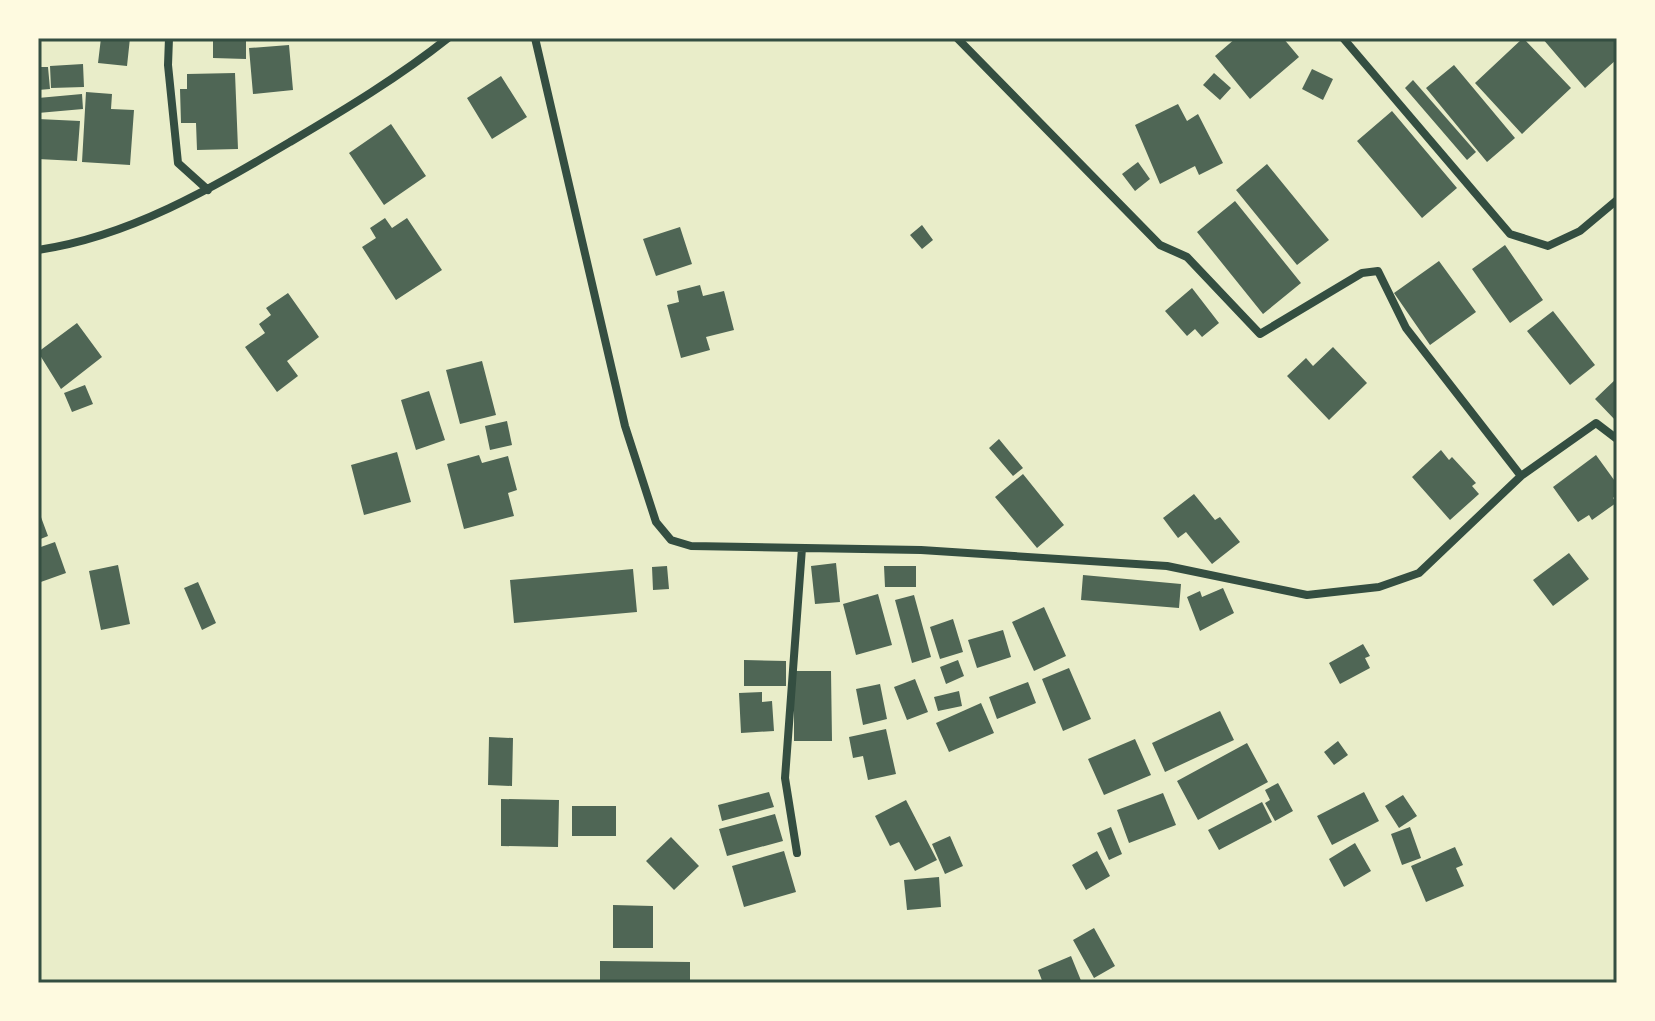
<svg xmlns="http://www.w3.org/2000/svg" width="1655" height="1021" viewBox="0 0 1655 1021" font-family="Literata,serif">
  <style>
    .building { fill: #4f6655 }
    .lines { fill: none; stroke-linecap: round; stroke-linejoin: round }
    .minor { stroke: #344e41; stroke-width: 8 }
    .neatline { fill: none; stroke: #344e41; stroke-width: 3 }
  </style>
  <rect width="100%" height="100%" fill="#e9edc9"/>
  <!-- building -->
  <path class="building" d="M101,38H130L127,66L98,63Z
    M213,38H246V59L213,58Z
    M1236,38H1283L1299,57L1250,99L1215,56Z
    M1523,38L1571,88L1522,134L1475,83Z
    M1542,38H1614L1617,59L1585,88Z
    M289,45L293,90L253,94L249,48Z
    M83,64L84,87L51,88L50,66Z
    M1454,65L1515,138L1487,162L1426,88Z
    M38,67H48L50,89L38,90Z
    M1312,69L1333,79L1323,100L1302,89Z
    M235,73L238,149L197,150L196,123H181L180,89H187V74Z
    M1214,73L1231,88L1220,100L1203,85Z
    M501,76L527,117L492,139L467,98Z
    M1413,80L1476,152L1467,160L1405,88Z
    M86,92L112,94L111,109L134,110L130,165L82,162Z
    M82,94L83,109L38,113V98Z
    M1178,104L1187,121L1198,114L1223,163L1199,175L1195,166L1160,184L1135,125Z
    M1392,111L1457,188L1422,218L1357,141Z
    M38,119L80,121L77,161L38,159Z
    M391,124L426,176L384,205L349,153Z
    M1138,162L1150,179L1135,191L1122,174Z
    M1267,164L1329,240L1297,265L1236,190Z
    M1235,201L1301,283L1263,314L1197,232Z
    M385,218L392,228L407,218L442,270L396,300L362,247L376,238L370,228Z
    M922,225L933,240L922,249L910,235Z
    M680,227L692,264L656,276L643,239Z
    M1505,245L1543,300L1510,323L1472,269Z
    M1439,261L1476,312L1430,345L1394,293Z
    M700,285L703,296L724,291L734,330L706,337L710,350L681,358L667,305L679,302L677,291Z
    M1192,288L1219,323L1202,337L1195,329L1187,336L1165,311Z
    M288,293L319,337L287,361L298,376L277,392L245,347L265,333L259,324L271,315L266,308Z
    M1553,311L1595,365L1570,385L1527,331Z
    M77,323L102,357L61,389L38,352Z
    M1333,347L1367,383L1329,420L1287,376L1306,358L1313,366Z
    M482,361L496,415L460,424L446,370Z
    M1617,378V422L1595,399Z
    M85,385L93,404L72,412L64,393Z
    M429,391L445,440L416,450L401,400Z
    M507,421L512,445L490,450L485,426Z
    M999,439L1023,468L1013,476L989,448Z
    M1441,450L1449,460L1452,457L1476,483L1472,486L1479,494L1450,520L1412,477Z
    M397,452L411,502L364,515L351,465Z
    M479,455L482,463L508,456L517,490L508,493L514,516L464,529L447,464Z
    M1596,455L1617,484V494L1613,498L1616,503L1592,520L1589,515L1578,522L1553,487Z
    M1023,474L1064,525L1037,548L995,497Z
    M1194,494L1215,520L1220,517L1240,542L1212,564L1186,532L1178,538L1163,518Z
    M38,509L48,536L38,540Z
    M55,542L66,573L38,583V548Z
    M1569,553L1589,579L1553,606L1533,580Z
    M836,563L840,602L815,604L811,566Z
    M118,565L130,624L101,630L89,571Z
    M667,566L669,589L653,590L652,567Z
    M884,566H916V587H885Z
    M633,569L637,612L514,623L510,580Z
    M1083,575L1181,584L1179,608L1081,600Z
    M198,582L216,623L202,630L184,588Z
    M1223,588L1234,613L1200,631L1187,597L1200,591L1202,597Z
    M878,594L892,645L856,655L843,604Z
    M914,595L931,657L912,663L895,600Z
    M1044,607L1066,656L1034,671L1012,622Z
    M953,619L963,652L940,659L930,627Z
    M1003,630L1011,657L977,668L968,640Z
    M1363,644L1370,656L1365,658L1370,668L1340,684L1329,663Z
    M744,660L786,661V686H744Z
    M958,660L964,676L946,684L940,667Z
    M1069,668L1091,719L1063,731L1042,679Z
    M794,671H831L832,741H794Z
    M915,679L928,712L907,720L894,687Z
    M1028,682L1036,703L997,719L989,697Z
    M880,684L887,719L863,725L856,689Z
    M959,691L962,706L938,711L934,697Z
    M762,692V702L772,701L774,731L741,733L739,693Z
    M981,703L994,733L949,752L936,723Z
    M1220,711L1234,740L1165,772L1152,743Z
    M886,729L896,774L868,780L863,756L853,758L849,737Z
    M489,737L513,738L512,786L488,785Z
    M1135,739L1151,775L1104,795L1088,759Z
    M1338,741L1348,755L1334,765L1324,752Z
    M1247,743L1268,782L1198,820L1177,781Z
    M1278,783L1293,811L1275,821L1265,803L1270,800L1265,790Z
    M769,792L774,807L722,821L718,805Z
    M1364,792L1379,821L1332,845L1317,816Z
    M1163,793L1176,825L1129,843L1117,810Z
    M1403,795L1417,816L1399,828L1385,806Z
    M501,799L559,800L558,847L501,846Z
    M906,800L937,860L915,871L899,842L890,846L875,816Z
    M1262,802L1272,822L1219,850L1208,830Z
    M572,806H616V836H572Z
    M775,814L783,841L727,856L719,829Z
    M1111,827L1122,854L1109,860L1097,833Z
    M1410,827L1421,858L1402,865L1391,834Z
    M950,836L963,866L945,874L932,844Z
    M671,837L699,866L674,890L646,861Z
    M1355,843L1371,871L1344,887L1329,859Z
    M1455,847L1463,865L1456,868L1464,886L1426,902L1411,866Z
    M784,851L796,892L744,907L732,866Z
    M1097,851L1110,876L1086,890L1072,865Z
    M939,877L941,907L907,910L904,880Z
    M613,905L653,906V948H613Z
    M1094,928L1115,966L1094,978L1073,940Z
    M1071,956L1082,983H1043L1038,970Z
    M600,961L690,962V983H600Z"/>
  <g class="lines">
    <!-- minor -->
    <path class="minor" d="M169,38L168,65L178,163L208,190
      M535,38L625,426L656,522L671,540L691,546L921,550L1167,566L1307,595L1379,587L1419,573L1521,476L1596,423L1617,439
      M957,38L1160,245L1187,257L1260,334L1362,273L1378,271L1406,328L1521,476
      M1343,38L1510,234L1548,246L1580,231L1617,200
      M38,250C129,237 212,188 290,142C344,110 399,77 448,38
      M797,853L785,778L802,548"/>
  </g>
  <!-- border -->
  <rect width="1655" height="1021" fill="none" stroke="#fefae0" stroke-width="80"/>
  <rect x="40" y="40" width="1575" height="941" class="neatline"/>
</svg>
